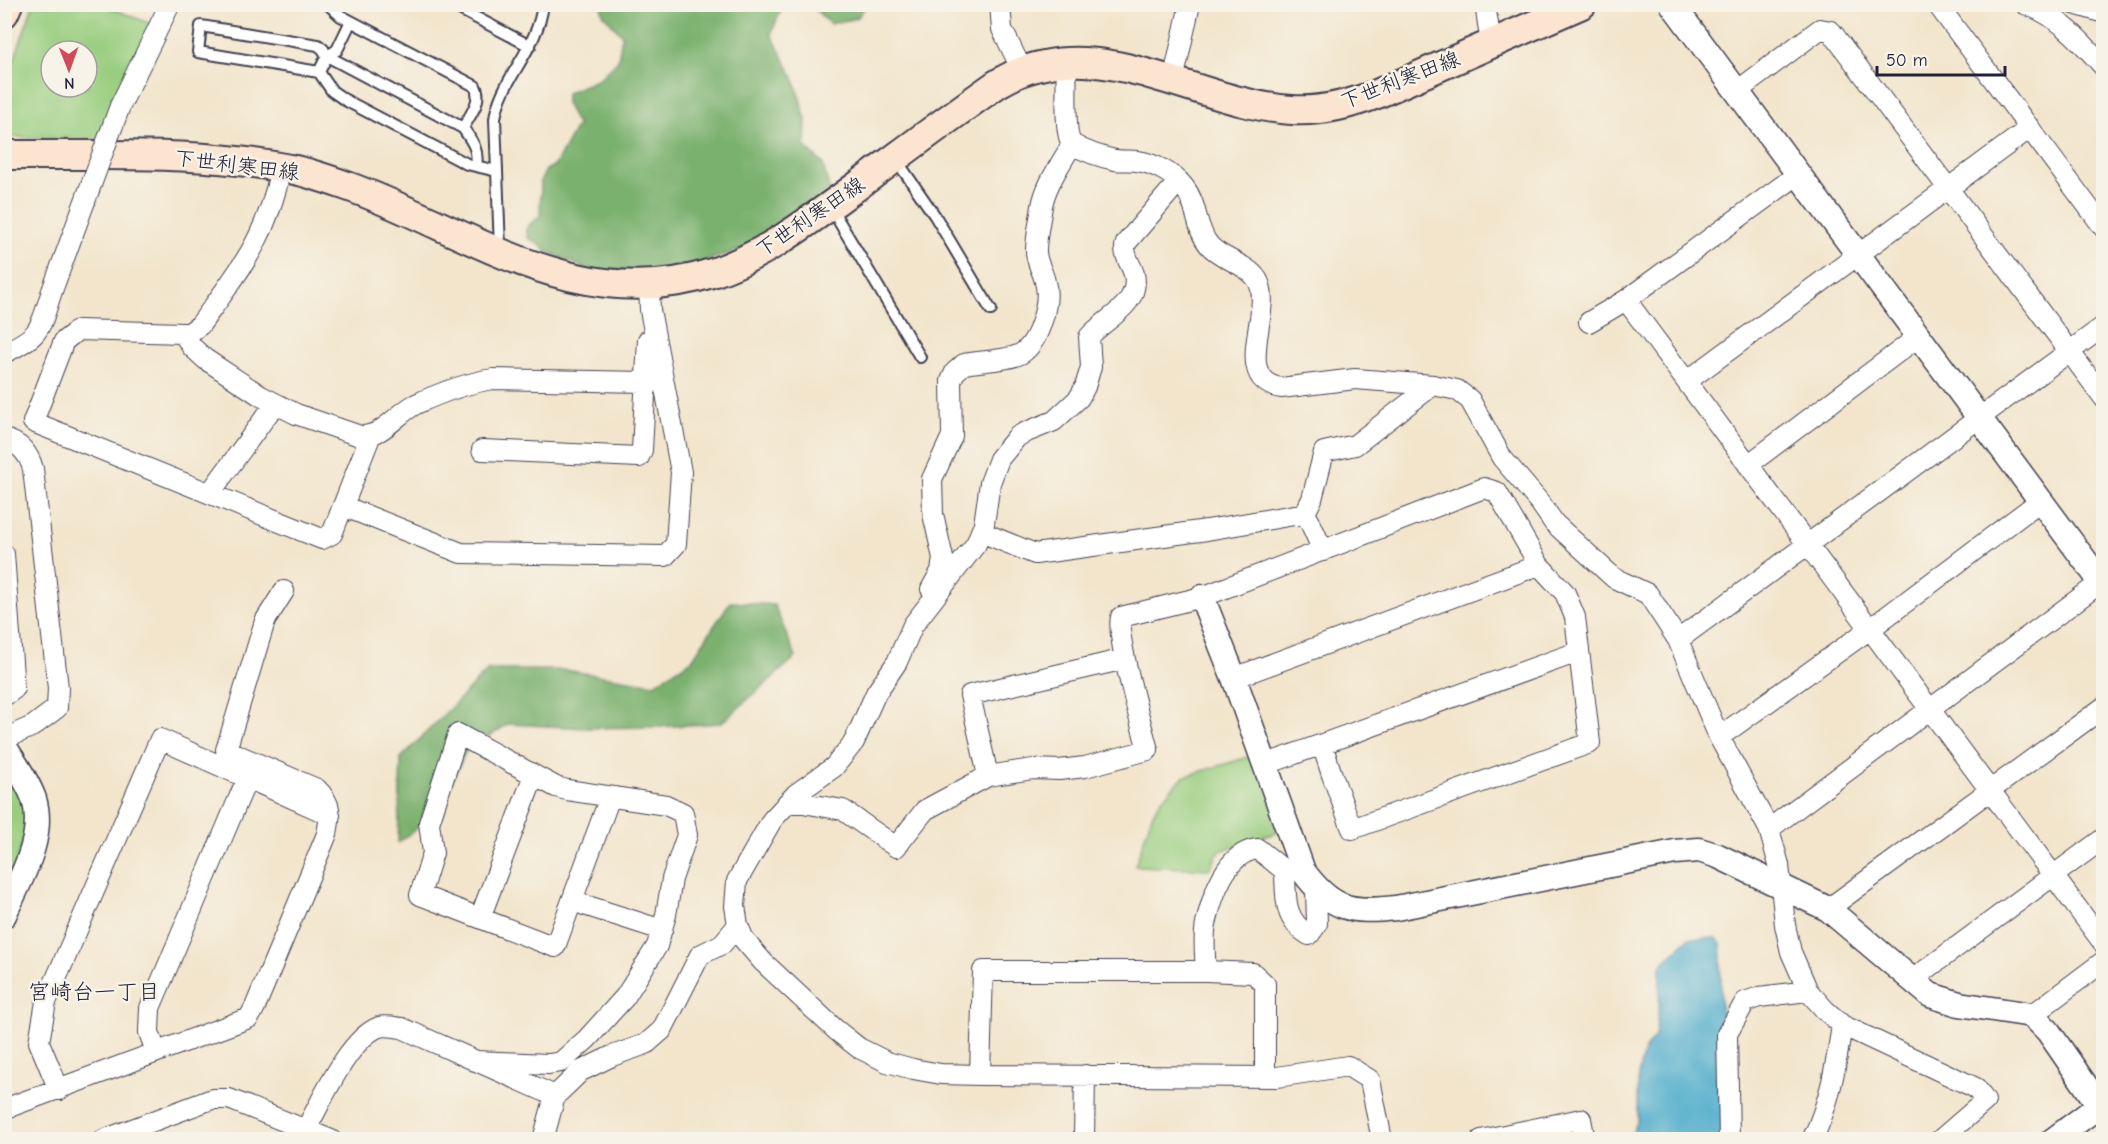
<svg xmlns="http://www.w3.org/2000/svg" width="2108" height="1144" viewBox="0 0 2108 1144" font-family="'Comic Neue','Klee One',sans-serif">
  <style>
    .green { fill: #99ce7f; stroke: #5e785d; stroke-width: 1.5; fill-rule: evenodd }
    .forest { fill: #7ab16e; stroke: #4e6a54; stroke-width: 1.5 }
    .water { fill: #4daccc; stroke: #386784; stroke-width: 1.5 }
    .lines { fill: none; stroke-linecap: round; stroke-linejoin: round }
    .service-casing { stroke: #413f51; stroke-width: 14 }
    .minor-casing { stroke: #413f51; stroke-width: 22 }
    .tertiary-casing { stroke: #413f51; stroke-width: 27 }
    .secondary-casing { stroke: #413f51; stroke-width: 32 }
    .service { stroke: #fff; stroke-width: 10 }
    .minor { stroke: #fff; stroke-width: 20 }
    .tertiary { stroke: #fff; stroke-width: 24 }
    .secondary { stroke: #fce5d0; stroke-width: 28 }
    .minor-bridge-casing { stroke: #413f51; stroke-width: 22; stroke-linecap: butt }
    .minor-bridge { stroke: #fff; stroke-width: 20 }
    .labels { text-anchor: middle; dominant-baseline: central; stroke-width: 5; stroke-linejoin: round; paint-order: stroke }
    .street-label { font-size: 21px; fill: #22223b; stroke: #f7f3e8 }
    .neighbourhood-label { font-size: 22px; fill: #22223b; stroke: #f7f3e8 }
  </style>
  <rect width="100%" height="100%" fill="#f7f3e8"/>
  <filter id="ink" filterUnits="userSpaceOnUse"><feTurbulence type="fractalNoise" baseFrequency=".0167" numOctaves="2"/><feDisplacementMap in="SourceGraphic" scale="12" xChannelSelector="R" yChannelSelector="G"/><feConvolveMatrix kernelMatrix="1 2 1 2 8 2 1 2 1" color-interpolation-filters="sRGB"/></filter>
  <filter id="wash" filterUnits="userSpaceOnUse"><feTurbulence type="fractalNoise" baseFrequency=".008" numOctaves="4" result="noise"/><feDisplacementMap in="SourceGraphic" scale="24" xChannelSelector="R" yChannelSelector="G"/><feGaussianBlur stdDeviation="1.35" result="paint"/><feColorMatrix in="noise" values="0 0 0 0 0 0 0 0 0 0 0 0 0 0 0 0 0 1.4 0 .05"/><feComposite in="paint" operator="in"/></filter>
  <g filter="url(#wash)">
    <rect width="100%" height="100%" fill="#f2e5cc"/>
    <!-- green -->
    <path class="green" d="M33,5H103L154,25L101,139L5,137V87ZM51,51H87V87H51Z
      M1268,751L1294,827L1220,851L1209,869L1135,866L1152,815L1161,800L1183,777Z
      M5,761L20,786L30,820L5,896Z"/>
    <!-- forest -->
    <path class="forest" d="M601,5H783L771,34L794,78L806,120L805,147L823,164L830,192L794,231L655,279L590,270L547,252L542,246L528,238L526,229L530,224L540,216L541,180L546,170L555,165L575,129L578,127L566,103V93L599,79L618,60L622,35L603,14Z
      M811,5H867L857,18L830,24Z
      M730,602L774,605L796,657L721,723L658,727L586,728L508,724L466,751L437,812L398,843L401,758L488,670H565L654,684L691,661Z"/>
    <!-- water -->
    <path class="water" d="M1689,938H1715L1721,943V1005L1728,1064L1722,1124L1718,1139L1630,1140L1638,1119V1075L1644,1050L1655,1036L1659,1005L1660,970L1664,961Z"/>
  </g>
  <g filter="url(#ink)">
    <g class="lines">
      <defs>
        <path id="service" d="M328,4L341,16L475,86C483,100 470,115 463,128
          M450,4L530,46
          M327,56L463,128C472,141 479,150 476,166
          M327,56L337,50L351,21
          M319,72L198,52L201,26L318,45L323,49L327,56L319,72L332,91L345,100L467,164L497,171
          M895,158L935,216L991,310
          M831,208L920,357
          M500,249L495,119C500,79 538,50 543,4"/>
        <path id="minor" d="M1000,4L1002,29L1022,70
          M1485,4L1491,44
          M1937,4L2104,228
          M2025,4C2059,16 2080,40 2104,67
          M2074,4L2104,13
          M1066,61C1068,79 1063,133 1072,144C1084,151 1101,157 1115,160C1122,161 1130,160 1137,161C1154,163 1174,174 1184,187C1198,204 1195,228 1209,245C1222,260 1246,263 1257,279C1276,308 1229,379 1281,388L1355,379L1433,385L1457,390L1470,400L1502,458L1541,504L1554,523L1614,578L1648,594L1678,640L1719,737L1769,829L1779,865L1785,925L1791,952L1808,991L1825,1010L1842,1025L1976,1088L1985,1101L1940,1140
          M1173,81L1190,4
          M1736,92L1820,29L1831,31L2104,398
          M113,125L120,106L170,4
          M281,167C268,237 240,270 200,325L189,333H183L78,330L64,341L33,422L322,539L332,534L370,437
          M1179,181L1126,243C1122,253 1131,264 1134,274C1141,305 1105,318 1089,337L1091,367L1085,387L1079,398L1054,421L1024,433L1017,437L999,459L990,483L984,524L976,544L913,625L897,662L876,693L854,742L834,767L796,794L772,820L737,881L735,906L738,925L744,940L763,962L836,1030L859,1048L887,1062L913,1069L941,1074L980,1075L1277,1077L1348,1066L1370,1080L1382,1140
          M1626,300L2104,944
          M1589,322L1626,300L1797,175
          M183,333L192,347L205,359L261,396L296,414L360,436C383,437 396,414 416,404C440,393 467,383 493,379L646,382
          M4,353C43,334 39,330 52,291
          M1687,381L2030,128
          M4,439C20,443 29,454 33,469L58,688L57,708L33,726L4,739
          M482,450L639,457L642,450L648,340
          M1748,465L1918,337
          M210,493L275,404
          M343,506L461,553L665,556L676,544L681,472L650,310L649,285
          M1304,515L1312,499L1324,452L1355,445L1433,385
          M981,532L1035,554L1207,530L1294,515H1304L1309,520L1323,551
          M4,554L14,689L4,696
          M931,589L941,571L943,558L933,514L932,479L952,436L951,381L955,372L964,364C979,361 1012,360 1022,353C1039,342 1051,301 1045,282C1043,271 1036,263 1036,251C1036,236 1040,221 1042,206C1046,184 1061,164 1072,144
          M1678,640L2104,326
          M1234,678L1539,565
          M1719,737L1870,629L2040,501
          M1264,765L1578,652
          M988,776L970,695L1125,659
          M787,803H803L843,810L896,847L925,810L988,776L1033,769L1059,770L1085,767L1148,750C1142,727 1115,634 1121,617L1202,597L1484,488L1497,492L1539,565L1565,593L1575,617L1590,743L1352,829L1332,775L1322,744
          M1769,829L2104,580
          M572,901L662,930
          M1828,909L2104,707
          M480,918L534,775
          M1206,971C1205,956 1203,938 1206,924C1212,896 1226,852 1258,849L1285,871C1286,897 1283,920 1309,935L1317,924L1316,888
          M1912,980L2104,838
          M2032,1015L2104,961
          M156,1052L149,1032L150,1008L247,779
          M475,1061L549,1064L561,1062L587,1039L625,997L657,946L666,915L672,879L687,835L683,813L666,805L567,790L556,787L458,734L429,823L433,853L420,895L555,947L610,797
          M980,1075L983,971H1206L1253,973L1265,984V1077
          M59,1090L39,1042L46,1002L160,739L330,815
          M555,1096L581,1071L612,1056L646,1044L662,1030L700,955L722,944L738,925
          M4,1109L249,1018L255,1007L327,834C331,813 332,804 317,789L226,750L265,621L284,591
          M306,1129C322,1101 348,1039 379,1027C385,1025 395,1027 402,1028L555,1096L543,1140
          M103,1140L212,1099H229L331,1140
          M1084,1140L1085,1075
          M1481,1140L1581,1119L1585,1140
          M1729,1140L1727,1034L1745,1002L1759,997L1808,991
          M1812,1140C1830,1103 1836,1065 1842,1025"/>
        <path id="tertiary" d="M1672,4L2104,586
          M1202,597L1234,678L1303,871C1332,910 1350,913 1396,908L1675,852L1699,850L1718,856L1828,909L1930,995L1959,1004L2032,1015L2048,1031L2099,1105
          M4,746C15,763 27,780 34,799C46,838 19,881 4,915
          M2053,1140L2104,1102"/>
        <path id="secondary" d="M4,13L8,4
          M4,155C101,156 200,150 295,170C313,174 330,180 347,186C469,230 579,318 715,272C765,255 806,223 849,192C898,156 947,119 997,84C1093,24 1193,104 1292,110C1321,112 1351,104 1377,94L1582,4"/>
      </defs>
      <!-- service casing -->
      <use href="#service" class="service-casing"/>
      <!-- minor casing -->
      <use href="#minor" class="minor-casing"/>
      <!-- tertiary casing -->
      <use href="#tertiary" class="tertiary-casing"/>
      <!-- secondary casing -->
      <use href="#secondary" class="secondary-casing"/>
      <!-- service -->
      <use href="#service" class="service"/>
      <!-- minor -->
      <use href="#minor" class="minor"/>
      <!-- tertiary -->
      <use href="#tertiary" class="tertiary"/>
      <!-- secondary -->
      <use href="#secondary" class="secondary"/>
      <defs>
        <path id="minor-bridge" d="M52,291L113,125"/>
      </defs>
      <!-- minor-bridge casing -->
      <use href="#minor-bridge" class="minor-bridge-casing"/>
      <!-- minor-bridge -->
      <use href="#minor-bridge" class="minor-bridge"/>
    </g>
  </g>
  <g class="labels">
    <!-- street labels -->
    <g class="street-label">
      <text transform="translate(1400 80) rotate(-21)">下世利寒田線</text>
      <text transform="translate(237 165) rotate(7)">下世利寒田線</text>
      <text transform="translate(810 217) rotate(-34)">下世利寒田線</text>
    </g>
    <!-- neighbourhood labels -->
    <g class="neighbourhood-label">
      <text x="94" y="992">宮崎台一丁目</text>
    </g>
  </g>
  <!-- margin -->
  <rect width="2108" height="1144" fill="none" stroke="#f7f3e8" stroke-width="24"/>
  <!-- north arrow -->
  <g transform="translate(69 69) rotate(179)"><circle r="28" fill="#f7f3e8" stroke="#a29fa3" stroke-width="1.5"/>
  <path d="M0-4.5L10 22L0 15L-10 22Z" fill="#d1495b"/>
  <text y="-9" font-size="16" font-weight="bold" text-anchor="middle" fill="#22223b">N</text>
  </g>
  <!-- scale -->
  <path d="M1877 66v9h128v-9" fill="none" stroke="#22223b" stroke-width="3"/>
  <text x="1886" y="66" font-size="18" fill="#22223b" stroke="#f7f3e8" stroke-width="4.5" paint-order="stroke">50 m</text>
</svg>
